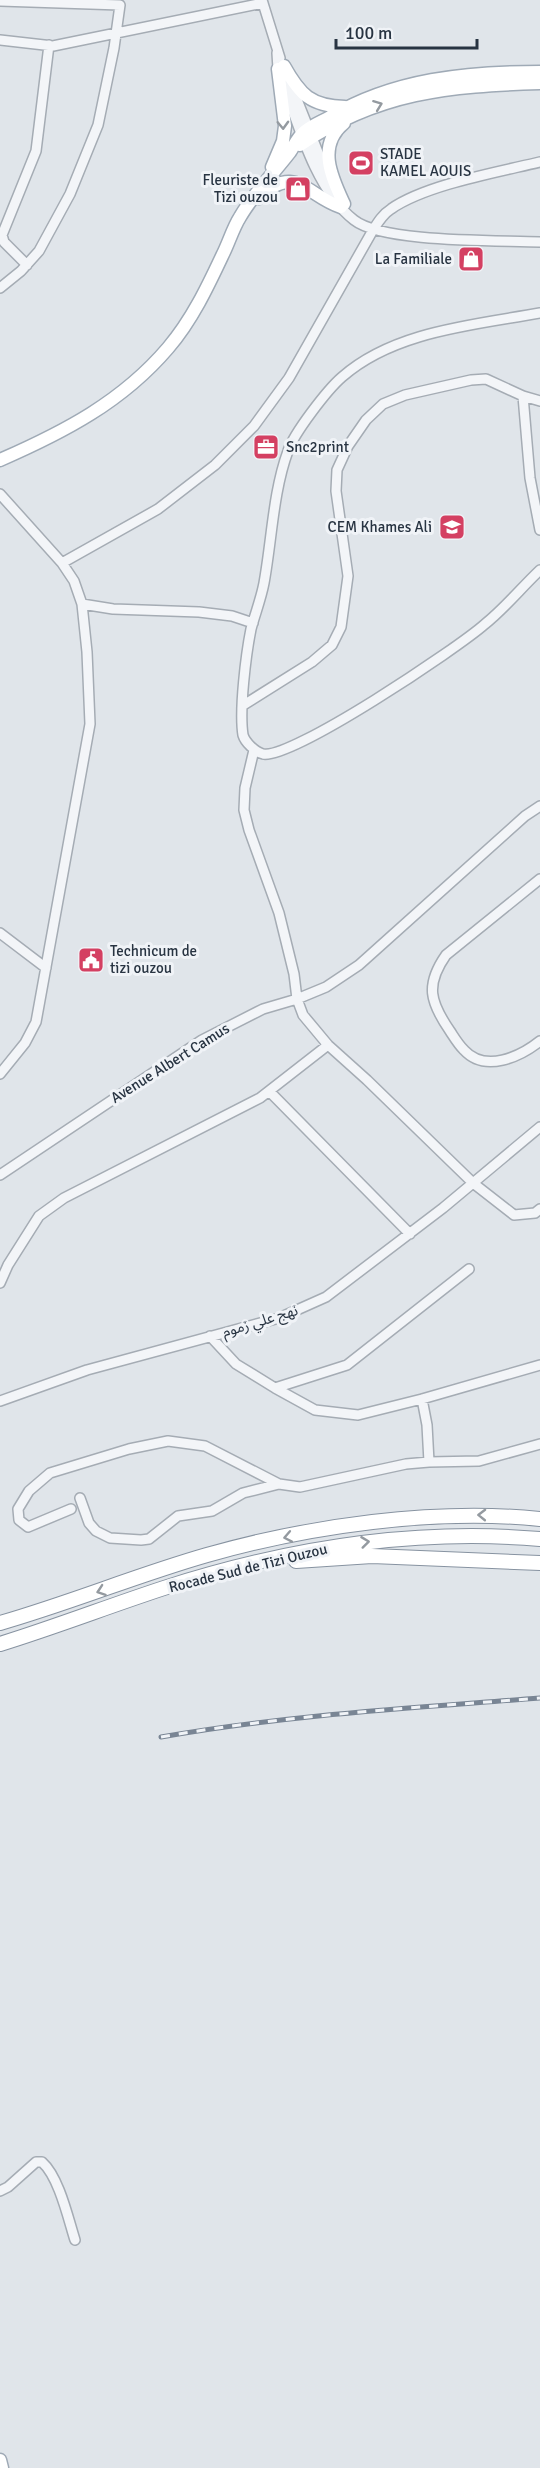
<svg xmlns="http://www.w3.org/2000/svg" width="540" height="2468" viewBox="0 0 540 2468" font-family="Signika,'Noto Sans Arabic',sans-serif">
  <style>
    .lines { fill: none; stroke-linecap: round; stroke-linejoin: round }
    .minor-casing { stroke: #a5acb4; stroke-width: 12 }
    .major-casing { stroke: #9faab6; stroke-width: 15 }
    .highway-casing { stroke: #8793a1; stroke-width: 16 }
    .minor { stroke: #f3f5f8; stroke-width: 9 }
    .major { stroke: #fff; stroke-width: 12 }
    .highway { stroke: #fff; stroke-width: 14 }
    .rail-casing { stroke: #798594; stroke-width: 5 }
    .rail { stroke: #f0f3f7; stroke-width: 3; stroke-dasharray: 9; stroke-linecap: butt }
    .oneway { stroke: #949aa0 }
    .labels { text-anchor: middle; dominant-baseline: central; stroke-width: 6; stroke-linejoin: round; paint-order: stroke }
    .poi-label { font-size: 15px; fill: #283442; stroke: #f0f3f7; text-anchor: start }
    .street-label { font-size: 15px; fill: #283442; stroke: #f0f3f7 }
  </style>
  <rect width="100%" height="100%" fill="#e0e5ea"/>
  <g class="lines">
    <defs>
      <path id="minor" d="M262,0L280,58
        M0,1L120,5L114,48L98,125L70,194L39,251L21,271L0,288
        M0,40L53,46L263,3
        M277,53L278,69C296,116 313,188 354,220C383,243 499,240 540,242
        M290,82L329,180
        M27,265L4,242L2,235L36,151L49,45
        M540,313C474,325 394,331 342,377C327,390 294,433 288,451C273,492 272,539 264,583C261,599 255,614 251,629C246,654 239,710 243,735C245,742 255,752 263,754C291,760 458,648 485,624C505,608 521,588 540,570
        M523,396L530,478L540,530
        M0,494L62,563L74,581L82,604L87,652L90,724L36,1022L25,1043L0,1074
        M62,563L158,509L215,465L254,426L289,378L373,230C378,222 383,214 391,209C425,185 498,172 540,162
        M82,604L113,609L199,612L232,616L253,623
        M242,706L312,662L332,645L341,627L348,576L336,491L337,470L348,446L366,420L383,404L405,395L471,380L486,379L523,396L540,401
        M254,750L245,788L244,810L249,830L279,913L294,974L297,999L303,1015L328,1045L367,1080L473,1183L514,1215L535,1213L540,1209
        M540,879L446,955C425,985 430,1002 450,1031C454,1037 458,1044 464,1050C485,1073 520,1057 540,1041
        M0,933L46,968
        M269,1091L410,1234
        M0,1175L202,1040L263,1009L297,999L326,987L359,965L525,816L540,806
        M0,1283L8,1265L39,1216L64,1198L260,1098L328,1045
        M275,1388L347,1365L469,1269
        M422,1399L540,1365
        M0,1401L87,1370L279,1318L326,1297L443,1208L540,1127
        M429,1462L479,1461L540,1444
        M80,1498L89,1523L96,1531L110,1538L141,1540L149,1539L178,1516L212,1511L243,1493L279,1484
        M71,1509L28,1527L19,1520L18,1509L29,1491L50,1473L129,1449L168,1441L205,1446L279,1484L300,1487L406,1464L429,1462L427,1425L422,1399L358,1415L315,1410L275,1388L236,1364L210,1336
        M0,2191L8,2187L36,2162H42C59,2177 68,2218 75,2240"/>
      <path id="major" d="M284,66C300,95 311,106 345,107
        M344,123C316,146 332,178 344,204
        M300,145C378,92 449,86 540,83
        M272,167L283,141L285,126L278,69
        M259,198C295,162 307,196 341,207
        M0,460C64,432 122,402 168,348C192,320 208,286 223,254C229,242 233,228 240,217C254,193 273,174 290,152C294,146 297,138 303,133C310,126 321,122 330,117C394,79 467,72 540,72
        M0,2460L2,2468"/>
      <path id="highway" d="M296,1561L372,1556L540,1563
        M0,1623C70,1603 137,1575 207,1555C309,1526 435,1508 540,1519
        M0,1644C55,1627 109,1606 164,1588C285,1549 412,1528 540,1539"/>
    </defs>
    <!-- minor casing -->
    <use href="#minor" class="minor-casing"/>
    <!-- major casing -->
    <use href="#major" class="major-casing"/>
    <!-- highway casing -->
    <use href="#highway" class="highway-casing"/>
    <!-- minor -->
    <use href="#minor" class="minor"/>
    <!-- major -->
    <use href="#major" class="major"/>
    <!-- highway -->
    <use href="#highway" class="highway"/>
    <defs>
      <path id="rail" d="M161,1737C286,1715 413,1708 540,1698"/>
    </defs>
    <!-- rail casing -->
    <use href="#rail" class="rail-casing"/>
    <!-- rail -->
    <use href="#rail" class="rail"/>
  </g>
  <!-- one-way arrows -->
  <defs><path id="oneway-chevron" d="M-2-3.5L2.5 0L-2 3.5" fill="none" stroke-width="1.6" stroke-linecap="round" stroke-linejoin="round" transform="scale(1.5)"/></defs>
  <g class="oneway">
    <use href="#oneway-chevron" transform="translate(378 105) rotate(-21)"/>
    <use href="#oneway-chevron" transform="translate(283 125) rotate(88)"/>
    <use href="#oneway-chevron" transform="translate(482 1515) rotate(-179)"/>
    <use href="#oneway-chevron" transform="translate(288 1537) rotate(169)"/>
    <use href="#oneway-chevron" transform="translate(365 1542) rotate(-7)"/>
    <use href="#oneway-chevron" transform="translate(101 1591) rotate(161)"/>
  </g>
  <!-- icons -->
  <defs>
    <symbol id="stadium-square" viewBox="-11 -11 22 22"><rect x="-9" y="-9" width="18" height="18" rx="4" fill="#d44062" stroke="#f0f3f7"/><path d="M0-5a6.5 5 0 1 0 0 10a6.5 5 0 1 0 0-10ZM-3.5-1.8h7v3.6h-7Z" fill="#fff"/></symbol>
    <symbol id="shop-square" viewBox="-11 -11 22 22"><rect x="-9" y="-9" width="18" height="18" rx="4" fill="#d44062" stroke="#f0f3f7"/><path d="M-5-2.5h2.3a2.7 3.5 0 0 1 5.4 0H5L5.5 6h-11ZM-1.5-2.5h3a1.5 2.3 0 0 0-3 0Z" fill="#fff"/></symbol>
    <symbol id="office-square" viewBox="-11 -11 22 22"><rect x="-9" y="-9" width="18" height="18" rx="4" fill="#d44062" stroke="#f0f3f7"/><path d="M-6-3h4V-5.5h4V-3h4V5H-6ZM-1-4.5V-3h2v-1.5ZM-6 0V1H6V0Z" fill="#fff"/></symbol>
    <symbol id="school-square" viewBox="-11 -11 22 22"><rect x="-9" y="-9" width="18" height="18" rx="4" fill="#d44062" stroke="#f0f3f7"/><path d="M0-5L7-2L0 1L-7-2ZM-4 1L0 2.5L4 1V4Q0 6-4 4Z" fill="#fff"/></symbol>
    <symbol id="civic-square" viewBox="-11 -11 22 22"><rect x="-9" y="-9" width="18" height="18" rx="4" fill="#d44062" stroke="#f0f3f7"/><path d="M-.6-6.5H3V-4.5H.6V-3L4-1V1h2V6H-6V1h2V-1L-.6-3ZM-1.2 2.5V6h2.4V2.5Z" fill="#fff"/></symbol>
  </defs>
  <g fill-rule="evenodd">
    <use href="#stadium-square" x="346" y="148" width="30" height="30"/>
    <use href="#shop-square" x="283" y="174" width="30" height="30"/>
    <use href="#shop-square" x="456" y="244" width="30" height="30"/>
    <use href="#office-square" x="251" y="432" width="30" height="30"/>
    <use href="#school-square" x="437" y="512" width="30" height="30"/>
    <use href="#civic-square" x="76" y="945" width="30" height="30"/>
  </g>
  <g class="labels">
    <!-- poi labels -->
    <g class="poi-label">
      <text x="380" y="154">STADE<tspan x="380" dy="17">KAMEL AOUIS</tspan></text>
      <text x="278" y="180" text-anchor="end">Fleuriste de<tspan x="278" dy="17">Tizi ouzou</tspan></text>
      <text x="452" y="259" text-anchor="end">La Familiale</text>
      <text x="286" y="447">Snc2print</text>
      <text x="432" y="527" text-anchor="end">CEM Khames Ali</text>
      <text x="110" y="951">Technicum de<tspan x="110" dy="17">tizi ouzou</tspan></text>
    </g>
    <!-- street labels -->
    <g class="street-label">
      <text transform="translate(170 1063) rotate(-32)">Avenue Albert Camus</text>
      <text transform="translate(260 1321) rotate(-17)">نهج علي زموم</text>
      <text transform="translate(248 1568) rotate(-14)">Rocade Sud de Tizi Ouzou</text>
    </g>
  </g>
  <!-- scale -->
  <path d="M336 39v9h141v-9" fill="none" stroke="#283442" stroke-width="3"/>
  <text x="345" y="39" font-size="18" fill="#283442" stroke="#f0f3f7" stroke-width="4.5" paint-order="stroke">100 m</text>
</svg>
